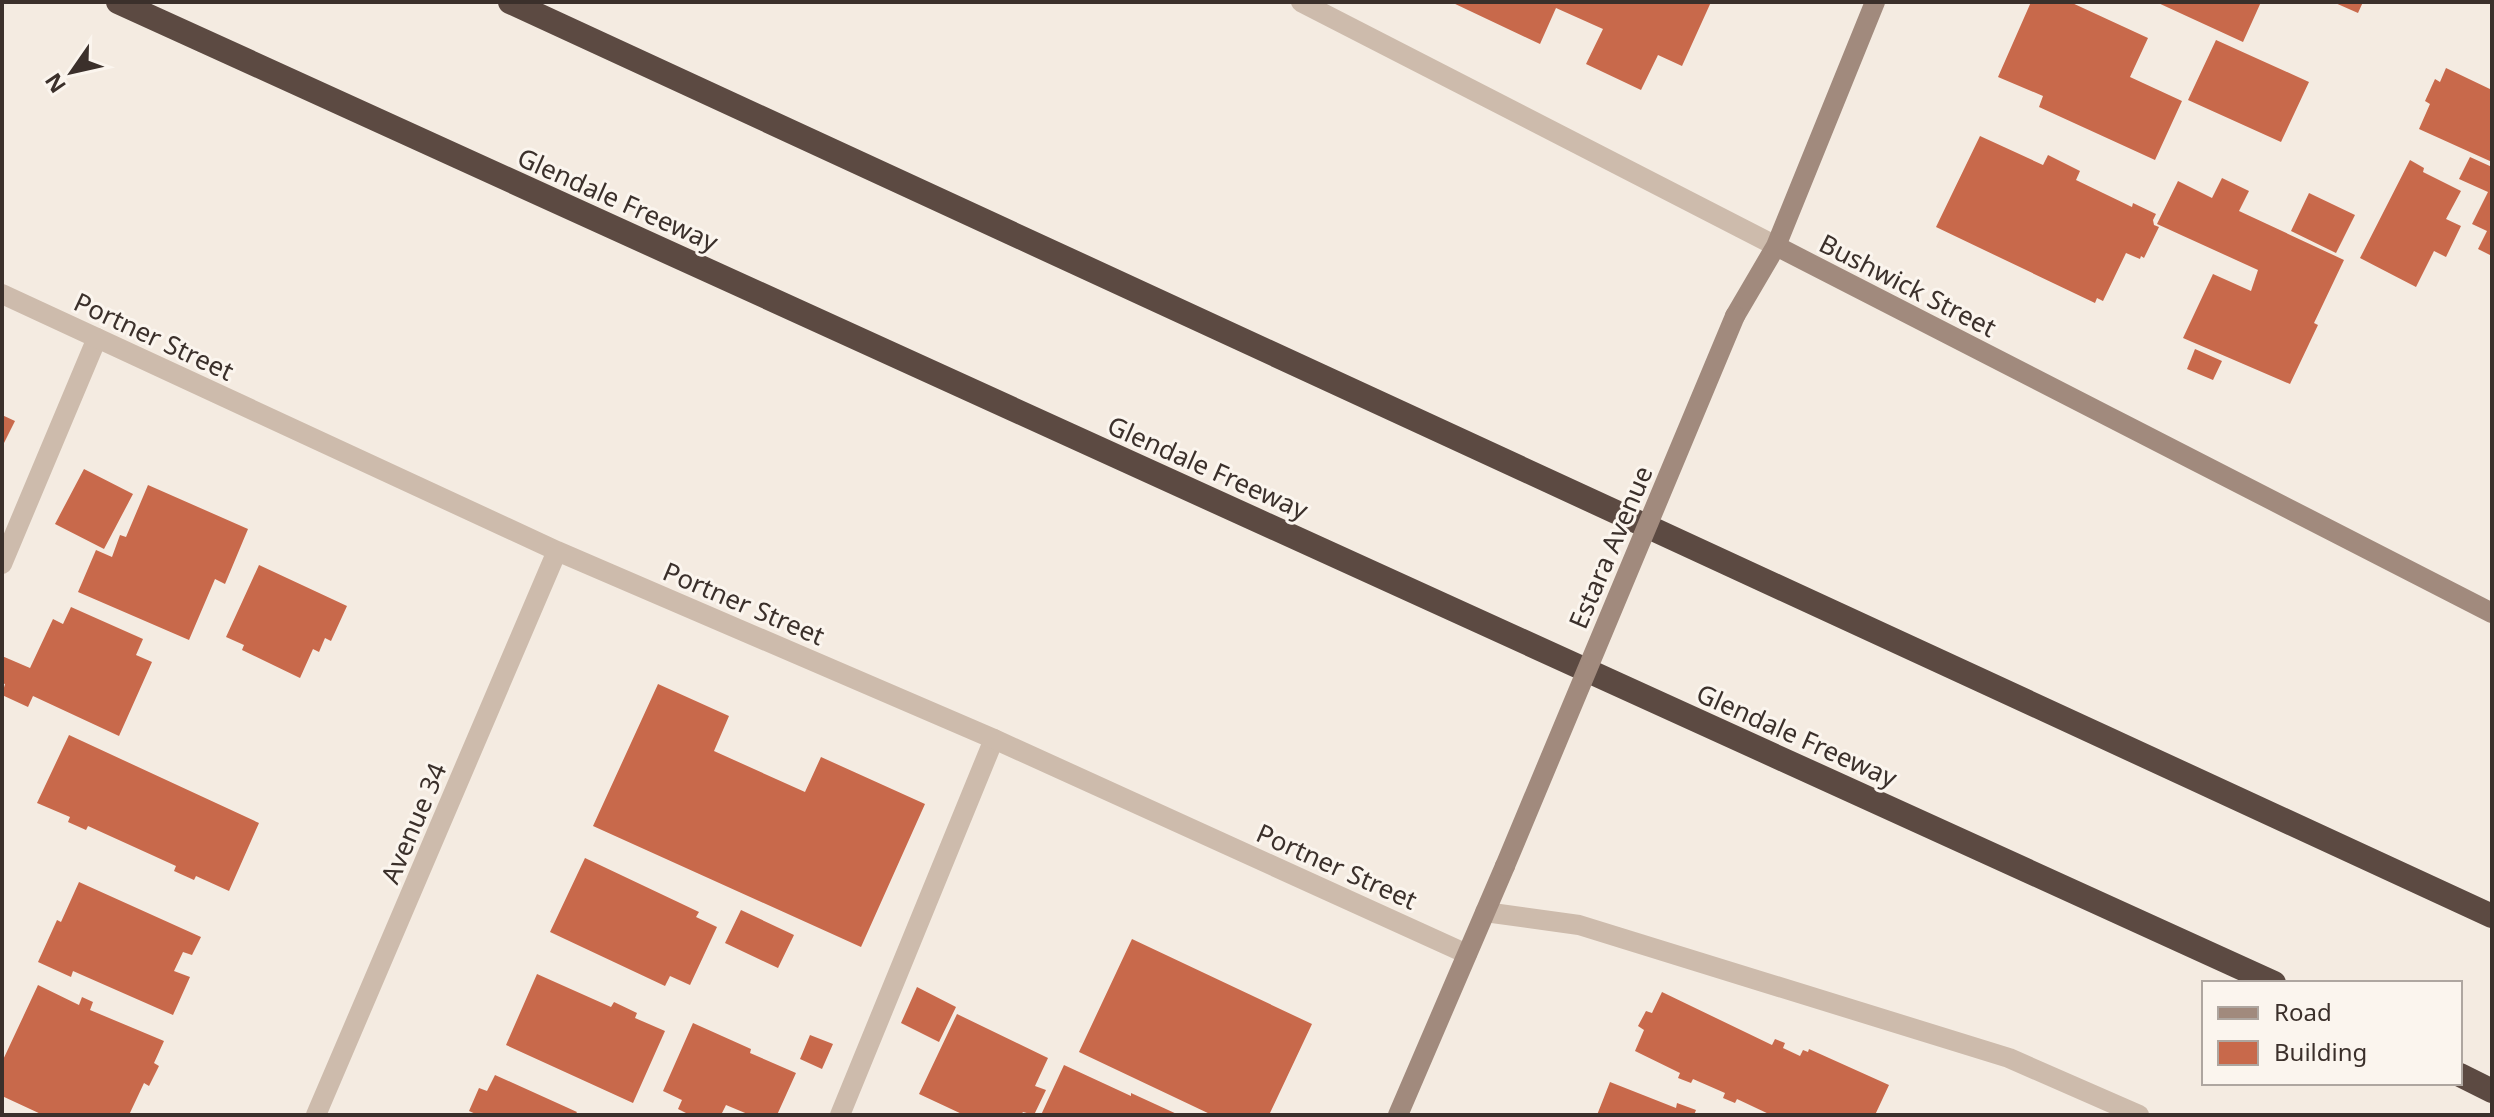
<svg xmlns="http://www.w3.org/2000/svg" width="2494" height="1117" viewBox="0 0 2494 1117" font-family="'Noto Sans',sans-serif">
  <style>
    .building { fill: #c8694b }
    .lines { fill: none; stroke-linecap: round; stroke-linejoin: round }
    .lane { stroke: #cdbbac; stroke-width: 20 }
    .street { stroke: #cdbbac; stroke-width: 20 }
    .secondary { stroke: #a18a7d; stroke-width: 20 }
    .highway { stroke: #5c4a42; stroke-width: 24 }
    .secondary-bridge { stroke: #a18a7d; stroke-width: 20 }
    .labels { text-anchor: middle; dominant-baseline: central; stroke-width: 6; stroke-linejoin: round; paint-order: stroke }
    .street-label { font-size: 26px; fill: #3b302b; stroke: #fbf5ee }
  </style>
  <rect width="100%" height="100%" fill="#f4ebe1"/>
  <!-- building -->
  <path class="building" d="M1451,2H1711L1682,66L1658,55L1641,90L1586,64L1603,29L1556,8L1540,44Z
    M2031,2H2070L2148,38L2130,77L2182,101L2155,160L2039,107L2043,96L1998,77Z
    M2156,2H2261L2243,42Z
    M2333,2H2363L2358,13Z
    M2216,40L2309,82L2281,142L2188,100Z
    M2446,68L2492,90V162L2419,129L2430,104L2425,101L2435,79L2440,82Z
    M1980,136L2043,165L2048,155L2080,171L2076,180L2132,207L2133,203L2156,214L2153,220L2154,225L2159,227L2144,258L2141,256L2140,259L2126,253L2103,301L2097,298L2095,303L1936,227Z
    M2470,157L2492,167V256L2478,249L2487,231L2472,224L2488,192L2459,179Z
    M2410,160L2424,168L2423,172L2461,191L2446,219L2461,226L2446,257L2434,251L2416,287L2360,258Z
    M2222,178L2249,191L2239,211L2344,260L2314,323L2318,325L2290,384L2183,338L2213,274L2251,291L2258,270L2157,224L2178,181L2212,198Z
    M2309,193L2355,215L2336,253L2291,231Z
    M2195,349L2222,361L2213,380L2187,369Z
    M2,415L15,421L2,447Z
    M84,469L133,494L104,549L55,524Z
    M148,485L248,529L225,584L215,579L189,640L78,592L96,550L112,557L120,535L126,537Z
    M259,565L347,606L331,641L325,638L319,652L313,649L300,678L242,650L244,645L226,637Z
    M71,607L143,639L136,655L152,662L119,736L33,696L28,707L2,695L5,684L2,683V656L30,668L53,619L63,624Z
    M658,684L729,716L714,751L805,792L821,757L925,804L861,947L593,826Z
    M69,735L259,823L229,891L196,876L194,880L174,871L176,866L88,826L86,830L68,822L70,817L37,803Z
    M585,858L699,912L696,917L717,927L690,985L670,976L665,986L550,932Z
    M79,882L201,937L192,955L183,952L174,971L190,977L173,1015L73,971L71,977L38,962L57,920L61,922Z
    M741,910L794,935L778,968L725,943Z
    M1132,939L1312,1024L1269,1115H1212L1079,1052Z
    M537,974L611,1007L614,1002L637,1013L635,1018L665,1031L633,1103L506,1045Z
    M38,985L79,1005L82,997L93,1002L90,1010L164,1041L154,1063L159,1066L149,1086L144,1083L129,1115H43L2,1096V1062Z
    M917,987L956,1007L939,1042L901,1023Z
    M1662,992L1772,1045L1775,1039L1785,1043L1783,1048L1800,1056L1803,1050L1808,1052L1809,1049L1889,1085L1875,1115H1800L1796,1113L1795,1115H1771L1737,1099L1735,1103L1723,1098L1725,1093L1693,1079L1691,1083L1678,1078L1680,1073L1635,1051L1644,1030L1638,1026L1646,1011L1652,1013Z
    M957,1014L1048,1058L1035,1086L1046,1090L1034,1115L1023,1112L1021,1115H964L919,1094Z
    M693,1023L751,1049L750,1053L796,1073L777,1115H750L726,1105L721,1115L708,1113V1115H690L678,1109L682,1100L663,1091Z
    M810,1035L833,1044L822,1069L800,1059Z
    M1064,1065L1131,1096V1093L1179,1115H1041Z
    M495,1075L577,1112L575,1115H478L469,1111L479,1088L487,1091Z
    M1610,1082L1676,1108L1677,1103L1696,1110L1694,1115H1597Z"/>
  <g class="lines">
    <!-- lane -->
    <path class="lane" d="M2,564L97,338
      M1485,912L1579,925L2009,1058L2139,1115
      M840,1115L994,739"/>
    <!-- street -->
    <path class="street" d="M1301,2L1776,246
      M2,294L557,551L994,739L1467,954
      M316,1115L557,551"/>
    <!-- secondary -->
    <path class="secondary" d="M1776,246L2492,613
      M1735,316L1776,246L1875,2
      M1398,1115L1505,866"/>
    <!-- highway -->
    <path class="highway" d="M118,2L2274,983
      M510,2L2492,916
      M2460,1075L2492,1091"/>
    <!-- secondary-bridge -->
    <path class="secondary-bridge" d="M1505,866L1735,316"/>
  </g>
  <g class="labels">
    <!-- street labels -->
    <g class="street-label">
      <text transform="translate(618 199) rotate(24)">Glendale Freeway</text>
      <text transform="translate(1908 285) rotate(27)">Bushwick Street</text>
      <text transform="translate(154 336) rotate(25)">Portner Street</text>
      <text transform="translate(1208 467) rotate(24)">Glendale Freeway</text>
      <text transform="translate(1610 547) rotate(-67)">Estara Avenue</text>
      <text transform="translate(744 603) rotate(23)">Portner Street</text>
      <text transform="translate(1797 735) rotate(24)">Glendale Freeway</text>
      <text transform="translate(413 823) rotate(-67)">Avenue 34</text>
      <text transform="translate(1337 866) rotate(24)">Portner Street</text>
    </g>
  </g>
  <!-- border -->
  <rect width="2494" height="1117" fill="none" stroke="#3b302b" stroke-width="8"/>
  <!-- legend -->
  <rect x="2202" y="981" width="260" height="104" fill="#fbf5ee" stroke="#aea6a0" stroke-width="2"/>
  <rect x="2218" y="1007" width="40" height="12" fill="#a18a7d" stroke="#aea6a0" stroke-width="2"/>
  <text x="2274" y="1021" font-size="24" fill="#3b302b">Road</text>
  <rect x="2218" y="1041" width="40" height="24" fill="#c8694b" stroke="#aea6a0" stroke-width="2"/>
  <text x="2274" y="1061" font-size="24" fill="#3b302b">Building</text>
  <!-- north arrow -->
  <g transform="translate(72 72) rotate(236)" stroke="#fbf5ee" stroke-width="6" paint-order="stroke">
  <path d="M0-6L14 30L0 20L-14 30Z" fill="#3b302b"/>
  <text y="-12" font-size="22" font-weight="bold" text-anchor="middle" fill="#3b302b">N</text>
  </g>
</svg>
